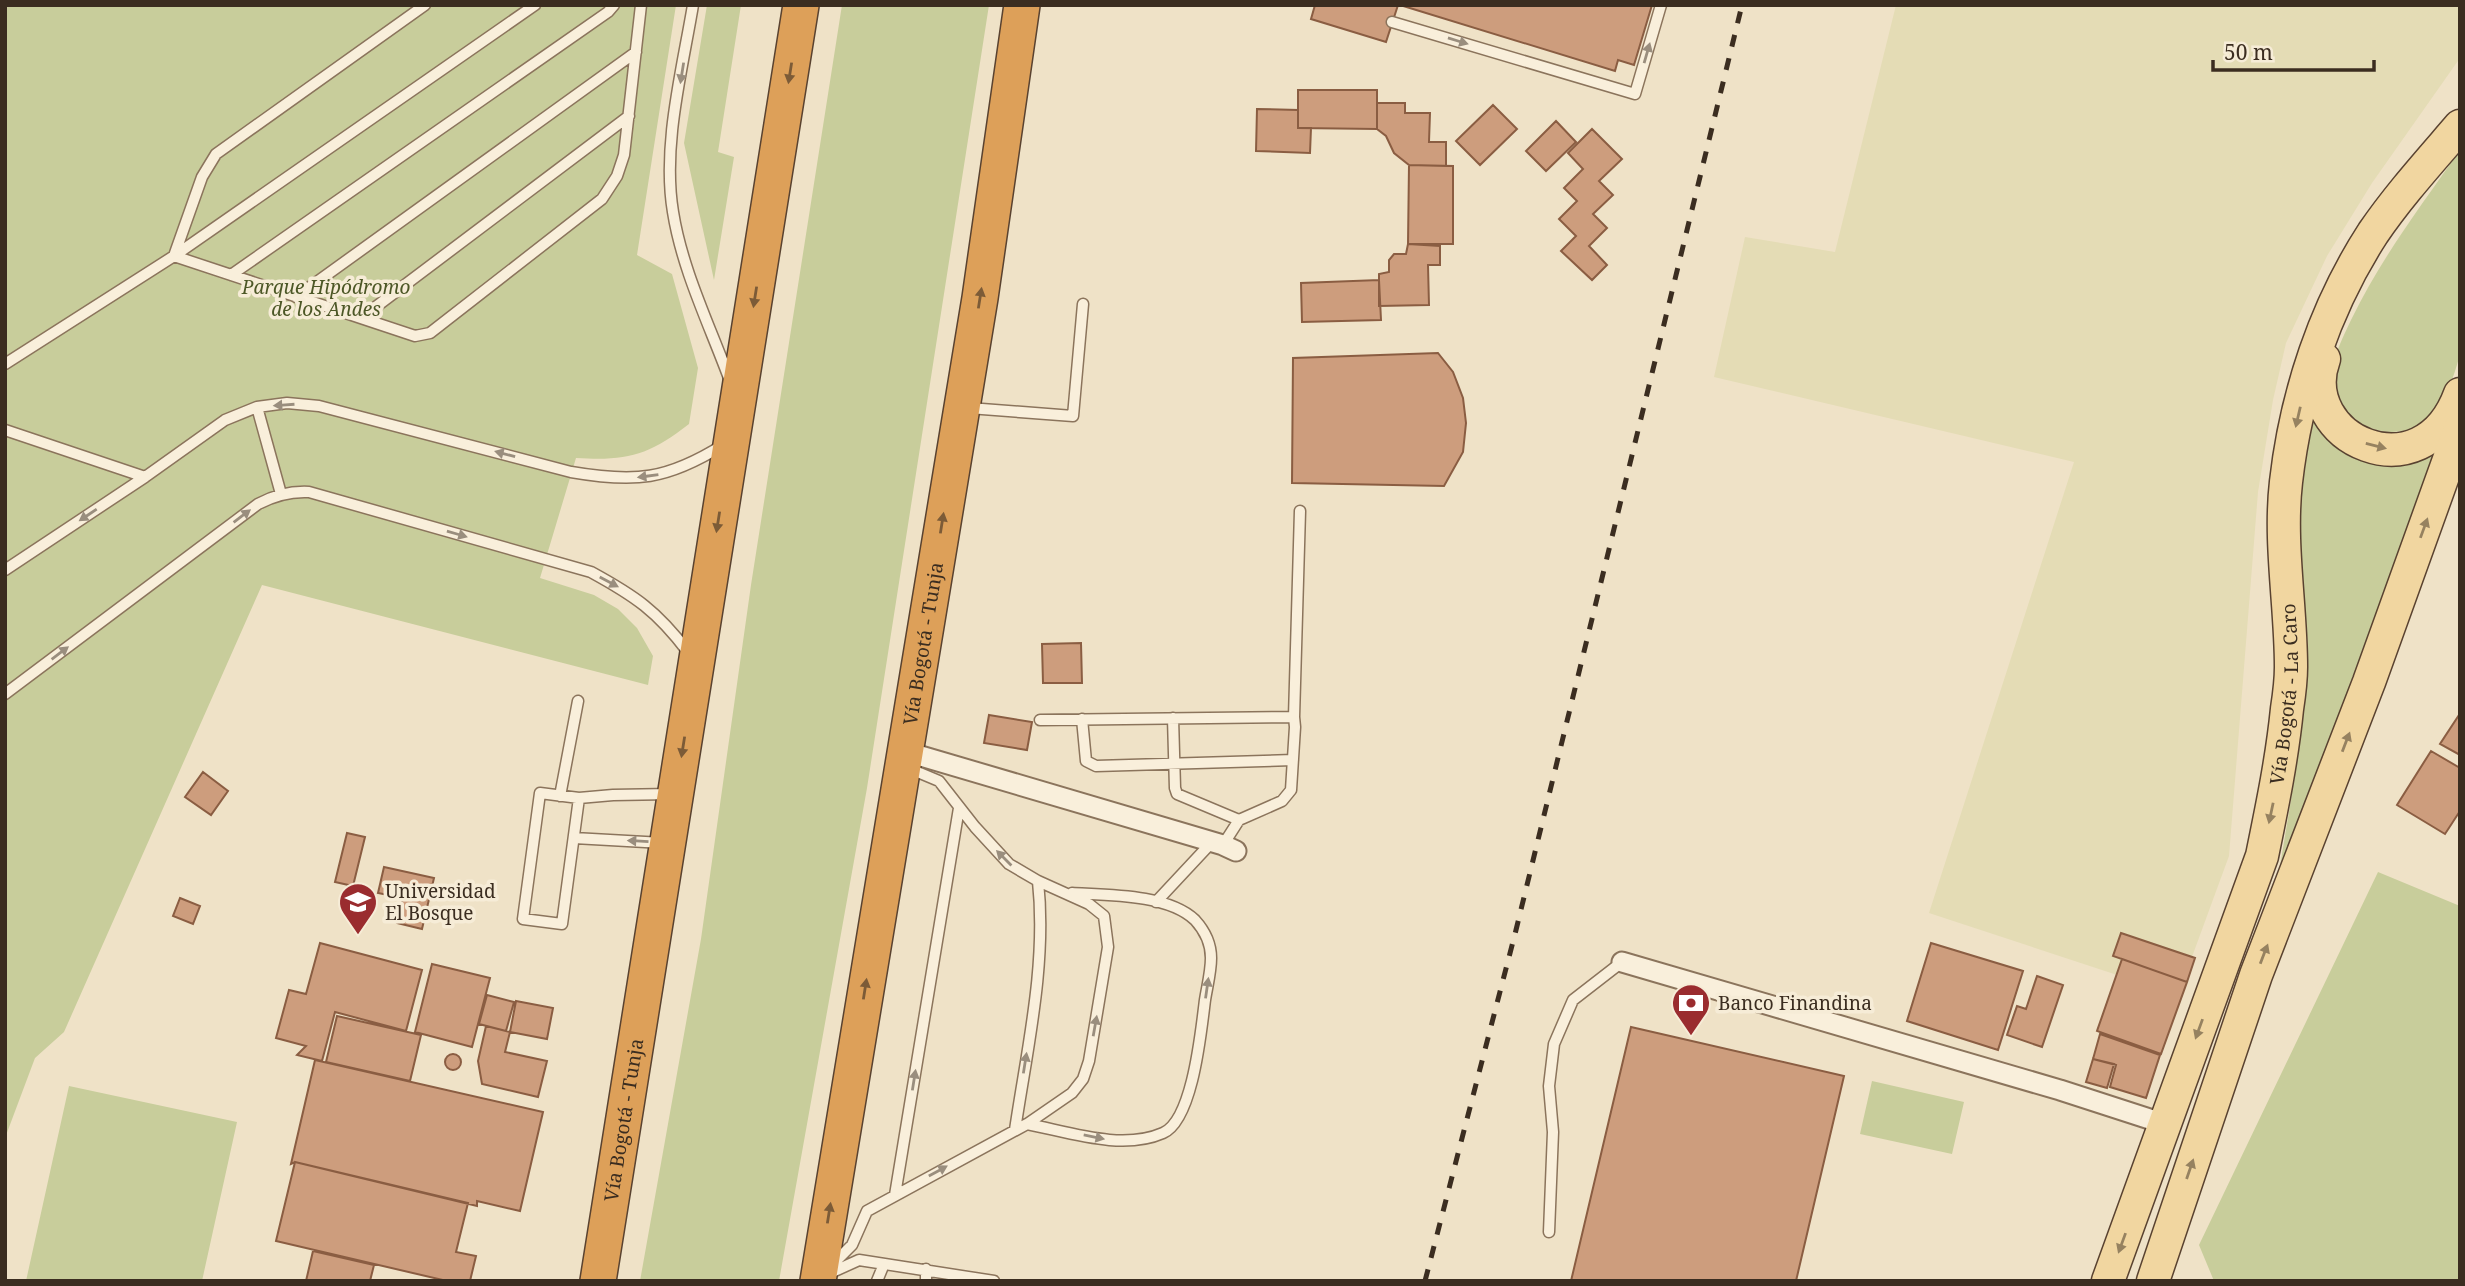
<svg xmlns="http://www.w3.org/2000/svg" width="2465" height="1286" viewBox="0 0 2465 1286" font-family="'Noto Serif',serif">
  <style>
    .farmland { fill: #e4dcb5 }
    .green { fill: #c8cd9b }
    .building { fill: #cd9d7d; stroke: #8a5d42; stroke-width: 2 }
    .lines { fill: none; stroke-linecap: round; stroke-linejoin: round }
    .lane-casing { stroke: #8b745c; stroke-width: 13 }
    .street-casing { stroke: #8b745c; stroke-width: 23 }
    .primary-casing { stroke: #594230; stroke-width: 35 }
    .highway-casing { stroke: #594230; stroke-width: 38 }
    .lane { stroke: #f9efdb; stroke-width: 10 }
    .street { stroke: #f9efdb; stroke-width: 19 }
    .primary { stroke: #f1d6a0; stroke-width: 32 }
    .highway { stroke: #dda059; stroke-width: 35 }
    .rail { stroke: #3b2d20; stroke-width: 5; stroke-dasharray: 12 12; stroke-linecap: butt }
    .oneway { fill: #9a8e7e }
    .oneway2 { fill: #7c5b37 }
    .oneway3 { fill: #968260 }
    .labels { text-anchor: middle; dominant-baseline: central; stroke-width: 7; stroke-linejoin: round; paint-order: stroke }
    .park-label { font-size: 19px; font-style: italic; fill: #4c5726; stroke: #f6ecd7 }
    .street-label { font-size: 19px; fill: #3b2d20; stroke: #f6ecd7 }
    .poi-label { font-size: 19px; fill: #3b2d20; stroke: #f6ecd7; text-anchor: start }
  </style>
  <rect width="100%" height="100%" fill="#efe2c7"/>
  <!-- farmland -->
  <path class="farmland" d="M1896,5H2460V58L2372,183L2327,256L2286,343L2273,400L2258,492L2229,856L2178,995L1929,913L2074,462L1714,377L1745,237L1835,252Z"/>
  <!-- green -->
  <path class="green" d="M5,5H676L637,255L672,274L698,368L689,424C648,456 627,461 576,458L540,578L594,595L618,609L637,628L653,656L648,685L262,585L64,1032L35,1058L5,1138Z
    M707,5H741L718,152L734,157L714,280L684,143Z
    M842,5H989L867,788L779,1281H640L701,939L751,585Z
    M2460,150C2460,196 2460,242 2460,288C2460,309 2462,331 2460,352C2458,366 2447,394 2441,407C2436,416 2425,423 2416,427C2375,444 2330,415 2333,370C2334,354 2344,335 2351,320C2381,258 2421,206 2460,150Z
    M2310,409L2400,463L2437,451L2275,896C2288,817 2303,738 2307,658C2310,617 2297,577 2296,536C2295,494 2303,451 2310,409Z
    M2378,872L2460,906V1281H2214L2199,1245Z
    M1872,1081L1964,1102L1952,1154L1860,1134Z
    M69,1086L237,1122L202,1281H26Z"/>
  <!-- building -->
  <path class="building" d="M1315,5H1398L1386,42L1311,19Z
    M1400,5H1652L1634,65L1618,60L1615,71Z
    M1298,90H1377V129L1298,128Z
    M1377,103H1405V113H1430L1429,142H1446V166L1409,165L1394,153L1386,136L1377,129Z
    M1493,105L1517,129L1480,165L1456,141Z
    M1257,109L1298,110V128H1311L1310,153L1256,151Z
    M1556,121L1576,142L1546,171L1526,151Z
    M1592,129L1622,159L1599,181L1613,195L1593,214L1607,228L1589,246L1607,265L1592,280L1561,251L1576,236L1559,219L1577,201L1564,188L1583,169L1568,153Z
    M1409,165L1453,166V244H1408Z
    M1408,244L1440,246V265H1428L1429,305L1379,306V274L1389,272V260L1394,254H1406Z
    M1379,280L1381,320L1302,322L1301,283Z
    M1438,353L1453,372L1463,398L1466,423L1463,452L1444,486L1292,483L1293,358Z
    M1081,643L1082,683H1043L1042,644Z
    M989,715L1032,722L1027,750L984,743Z
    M2459,715H2460V755L2440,744Z
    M2431,751L2460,768V811L2445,834L2397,805Z
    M203,772L228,791L211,815L185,797Z
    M347,833L365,837L353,886L335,882Z
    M384,867L434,878L422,929L397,923L403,898L378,893Z
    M180,898L200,906L193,924L173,916Z
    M2121,933L2195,958L2187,982L2113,956Z
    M320,943L422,970L406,1031L335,1012L322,1061L297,1055L306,1046L276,1038L289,990L306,994Z
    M1931,943L2023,971L1998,1050L1907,1021Z
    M2122,959L2187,982L2161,1054L2097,1031Z
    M432,964L490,978L472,1047L415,1032Z
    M2037,976L2063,985L2042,1047L2007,1035L2017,1006L2026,1009Z
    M487,995L514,1002L506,1031L479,1024Z
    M516,1001L553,1008L547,1039L510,1032Z
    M337,1016L421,1035L410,1081L326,1062Z
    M486,1026L510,1032L505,1052L547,1061L538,1097L482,1084L478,1061Z
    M1631,1027L1844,1076L1796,1281H1571Z
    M2100,1034L2160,1055L2146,1098L2110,1087L2116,1065L2093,1059Z
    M445 1062a8 8 0 1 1 16 0a8 8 0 1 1-16 0Z
    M2093,1059L2114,1064L2107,1088L2086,1082Z
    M315,1060L543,1112L520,1211L477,1201V1206L295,1162L291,1164Z
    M295,1162L468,1203L456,1252L476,1256L470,1281H447L276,1241Z
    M313,1251L374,1265L370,1281H306Z"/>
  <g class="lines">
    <defs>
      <path id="lane" d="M425,5L216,154L202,177L174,256L415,336L430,333L602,199L617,176L624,155L641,5
        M693,5C682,71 662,146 673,212C682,269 709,324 729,378
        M1392,22L1635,94L1661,5
        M231,275L608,12L614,5
        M296,297L636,52
        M361,318L629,116
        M5,364L174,256L535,5
        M257,407L281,494
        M969,408L1073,416L1083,304
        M5,430L145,477
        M5,570L145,477L225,420L257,407L287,403L319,406L571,472C635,483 667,480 723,445
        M5,694L258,504C275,495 290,491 309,492L591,572C635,596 657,611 688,652
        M1294,717L1300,511
        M1173,718L1175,788L1177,794L1239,820
        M1082,719L1086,761L1096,766L1293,760
        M1040,720L1294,717L1295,727L1291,790L1282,801L1239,820L1223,845
        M540,793L579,798L562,924L523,919Z
        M560,796L578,701
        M579,798L613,795L671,794
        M574,838L663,843
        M1156,902L1212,842
        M1027,1124C1069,1132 1122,1151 1163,1133C1193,1120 1201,1031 1205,1000C1207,987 1211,972 1211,958C1211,943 1205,931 1195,920C1168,894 1107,895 1072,893
        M1015,1130C1027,1049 1047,964 1038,881
        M895,1195L959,808
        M1549,1232L1553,1132L1549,1086L1554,1044L1573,1000L1622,962
        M831,1266L852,1245L867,1211L1027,1124L1072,1093L1083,1079L1089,1061L1108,947L1104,916L1089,904L1038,881L1009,864L975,827L939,781L908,768
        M926,1269V1281
        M828,1274L859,1260L994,1281
        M877,1281L884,1264"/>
      <path id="street" d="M904,751L1223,845L1236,851
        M1622,962L2060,1090L2165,1124"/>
      <g id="primary">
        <path d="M2324,359C2295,438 2422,498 2460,394"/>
        <path id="s1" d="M2108,1281L2262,856C2272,807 2282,759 2287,709C2289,696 2291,681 2291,667C2291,606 2279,543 2286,482C2296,394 2325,307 2373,233C2399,195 2430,161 2460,126"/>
        <path d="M2153,1281L2256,975L2369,682L2460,429"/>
      </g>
      <g id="highway">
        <path id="s2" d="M598,1281L801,5"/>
        <path id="s3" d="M818,1281L980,298L1022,5"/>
      </g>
    </defs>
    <!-- lane casing -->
    <use href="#lane" class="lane-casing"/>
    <!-- street casing -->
    <use href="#street" class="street-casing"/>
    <!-- primary casing -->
    <use href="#primary" class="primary-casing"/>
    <!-- highway casing -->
    <use href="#highway" class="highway-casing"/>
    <!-- lane -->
    <use href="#lane" class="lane"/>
    <!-- street -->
    <use href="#street" class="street"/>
    <!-- primary -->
    <use href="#primary" class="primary"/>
    <!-- highway -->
    <use href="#highway" class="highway"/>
    <!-- rail -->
    <path class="rail" d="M1425,1281L1516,930L1742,5"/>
  </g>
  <!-- one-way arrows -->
  <defs><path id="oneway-solid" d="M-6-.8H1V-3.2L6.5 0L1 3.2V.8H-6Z" transform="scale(1.75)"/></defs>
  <g class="oneway">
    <use href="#oneway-solid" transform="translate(1458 41) rotate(17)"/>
    <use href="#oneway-solid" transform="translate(1647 53) rotate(-74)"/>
    <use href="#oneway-solid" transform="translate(682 73) rotate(99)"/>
    <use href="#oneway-solid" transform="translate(284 405) rotate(176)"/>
    <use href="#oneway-solid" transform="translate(505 454) rotate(-165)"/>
    <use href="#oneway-solid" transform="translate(648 476) rotate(172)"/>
    <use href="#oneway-solid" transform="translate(88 515) rotate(146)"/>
    <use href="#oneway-solid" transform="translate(242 516) rotate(-37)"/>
    <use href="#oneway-solid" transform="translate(457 534) rotate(16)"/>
    <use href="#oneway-solid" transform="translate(609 582) rotate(28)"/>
    <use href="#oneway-solid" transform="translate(60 653) rotate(-37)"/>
    <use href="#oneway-solid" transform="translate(638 841) rotate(-177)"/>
    <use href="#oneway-solid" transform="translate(1004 858) rotate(-135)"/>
    <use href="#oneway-solid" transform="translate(1207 988) rotate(-82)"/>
    <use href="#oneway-solid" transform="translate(1095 1026) rotate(-80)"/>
    <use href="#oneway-solid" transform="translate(1025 1063) rotate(-81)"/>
    <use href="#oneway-solid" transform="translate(914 1080) rotate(-81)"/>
    <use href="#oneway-solid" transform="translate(1094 1137) rotate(11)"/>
    <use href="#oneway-solid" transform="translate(938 1171) rotate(-29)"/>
  </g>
  <g class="oneway2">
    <use href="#oneway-solid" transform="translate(790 73) rotate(99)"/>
    <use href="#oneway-solid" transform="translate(755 297) rotate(99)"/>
    <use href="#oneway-solid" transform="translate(980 298) rotate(-81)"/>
    <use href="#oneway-solid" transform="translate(718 522) rotate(99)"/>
    <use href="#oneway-solid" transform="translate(942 523) rotate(-81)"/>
    <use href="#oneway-solid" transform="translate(683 747) rotate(99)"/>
    <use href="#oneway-solid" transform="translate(865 989) rotate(-81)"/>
    <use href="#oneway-solid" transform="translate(829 1213) rotate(-81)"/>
  </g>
  <g class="oneway3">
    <use href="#oneway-solid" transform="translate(2298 417) rotate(103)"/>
    <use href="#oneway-solid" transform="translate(2376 446) rotate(14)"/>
    <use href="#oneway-solid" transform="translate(2424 528) rotate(-70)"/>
    <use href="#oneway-solid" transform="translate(2346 742) rotate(-69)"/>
    <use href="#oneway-solid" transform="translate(2271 813) rotate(102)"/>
    <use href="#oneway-solid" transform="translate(2264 954) rotate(-69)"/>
    <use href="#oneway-solid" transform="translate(2199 1029) rotate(110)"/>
    <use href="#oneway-solid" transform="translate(2190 1169) rotate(-71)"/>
    <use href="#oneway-solid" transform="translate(2122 1243) rotate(110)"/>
  </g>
  <!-- icons -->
  <defs>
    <symbol id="university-pin" viewBox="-11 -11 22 30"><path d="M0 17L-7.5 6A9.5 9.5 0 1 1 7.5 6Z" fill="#9a2c2f" stroke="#f6ecd7"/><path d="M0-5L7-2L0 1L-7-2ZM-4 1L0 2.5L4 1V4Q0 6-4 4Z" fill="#fff"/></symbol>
    <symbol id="bank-pin" viewBox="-11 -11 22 30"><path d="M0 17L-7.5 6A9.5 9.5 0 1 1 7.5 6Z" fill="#9a2c2f" stroke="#f6ecd7"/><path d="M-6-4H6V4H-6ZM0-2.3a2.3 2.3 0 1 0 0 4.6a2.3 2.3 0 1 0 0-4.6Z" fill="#fff"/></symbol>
  </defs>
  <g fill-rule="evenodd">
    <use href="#university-pin" x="336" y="880" width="44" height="60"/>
    <use href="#bank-pin" x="1669" y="981" width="44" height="60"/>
  </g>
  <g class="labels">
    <!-- park labels -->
    <g class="park-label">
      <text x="326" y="287">Parque Hipódromo<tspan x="326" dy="22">de los Andes</tspan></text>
    </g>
    <!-- street labels -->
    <g class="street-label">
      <text stroke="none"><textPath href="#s3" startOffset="646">Vía Bogotá - Tunja</textPath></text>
      <text stroke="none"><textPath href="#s1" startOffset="616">Vía Bogotá - La Caro</textPath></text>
      <text stroke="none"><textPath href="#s2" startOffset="163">Vía Bogotá - Tunja</textPath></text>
    </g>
    <!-- poi labels -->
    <g class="poi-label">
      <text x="385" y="891">Universidad<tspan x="385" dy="22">El Bosque</tspan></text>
      <text x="1718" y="1003">Banco Finandina</text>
    </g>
  </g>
  <!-- border -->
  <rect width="2465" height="1286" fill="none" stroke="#3b2d20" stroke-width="14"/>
  <!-- scale -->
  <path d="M2213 60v10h161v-10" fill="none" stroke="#3b2d20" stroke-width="3.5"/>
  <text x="2224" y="60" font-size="21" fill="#3b2d20" stroke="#f6ecd7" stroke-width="5" paint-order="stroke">50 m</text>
</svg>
